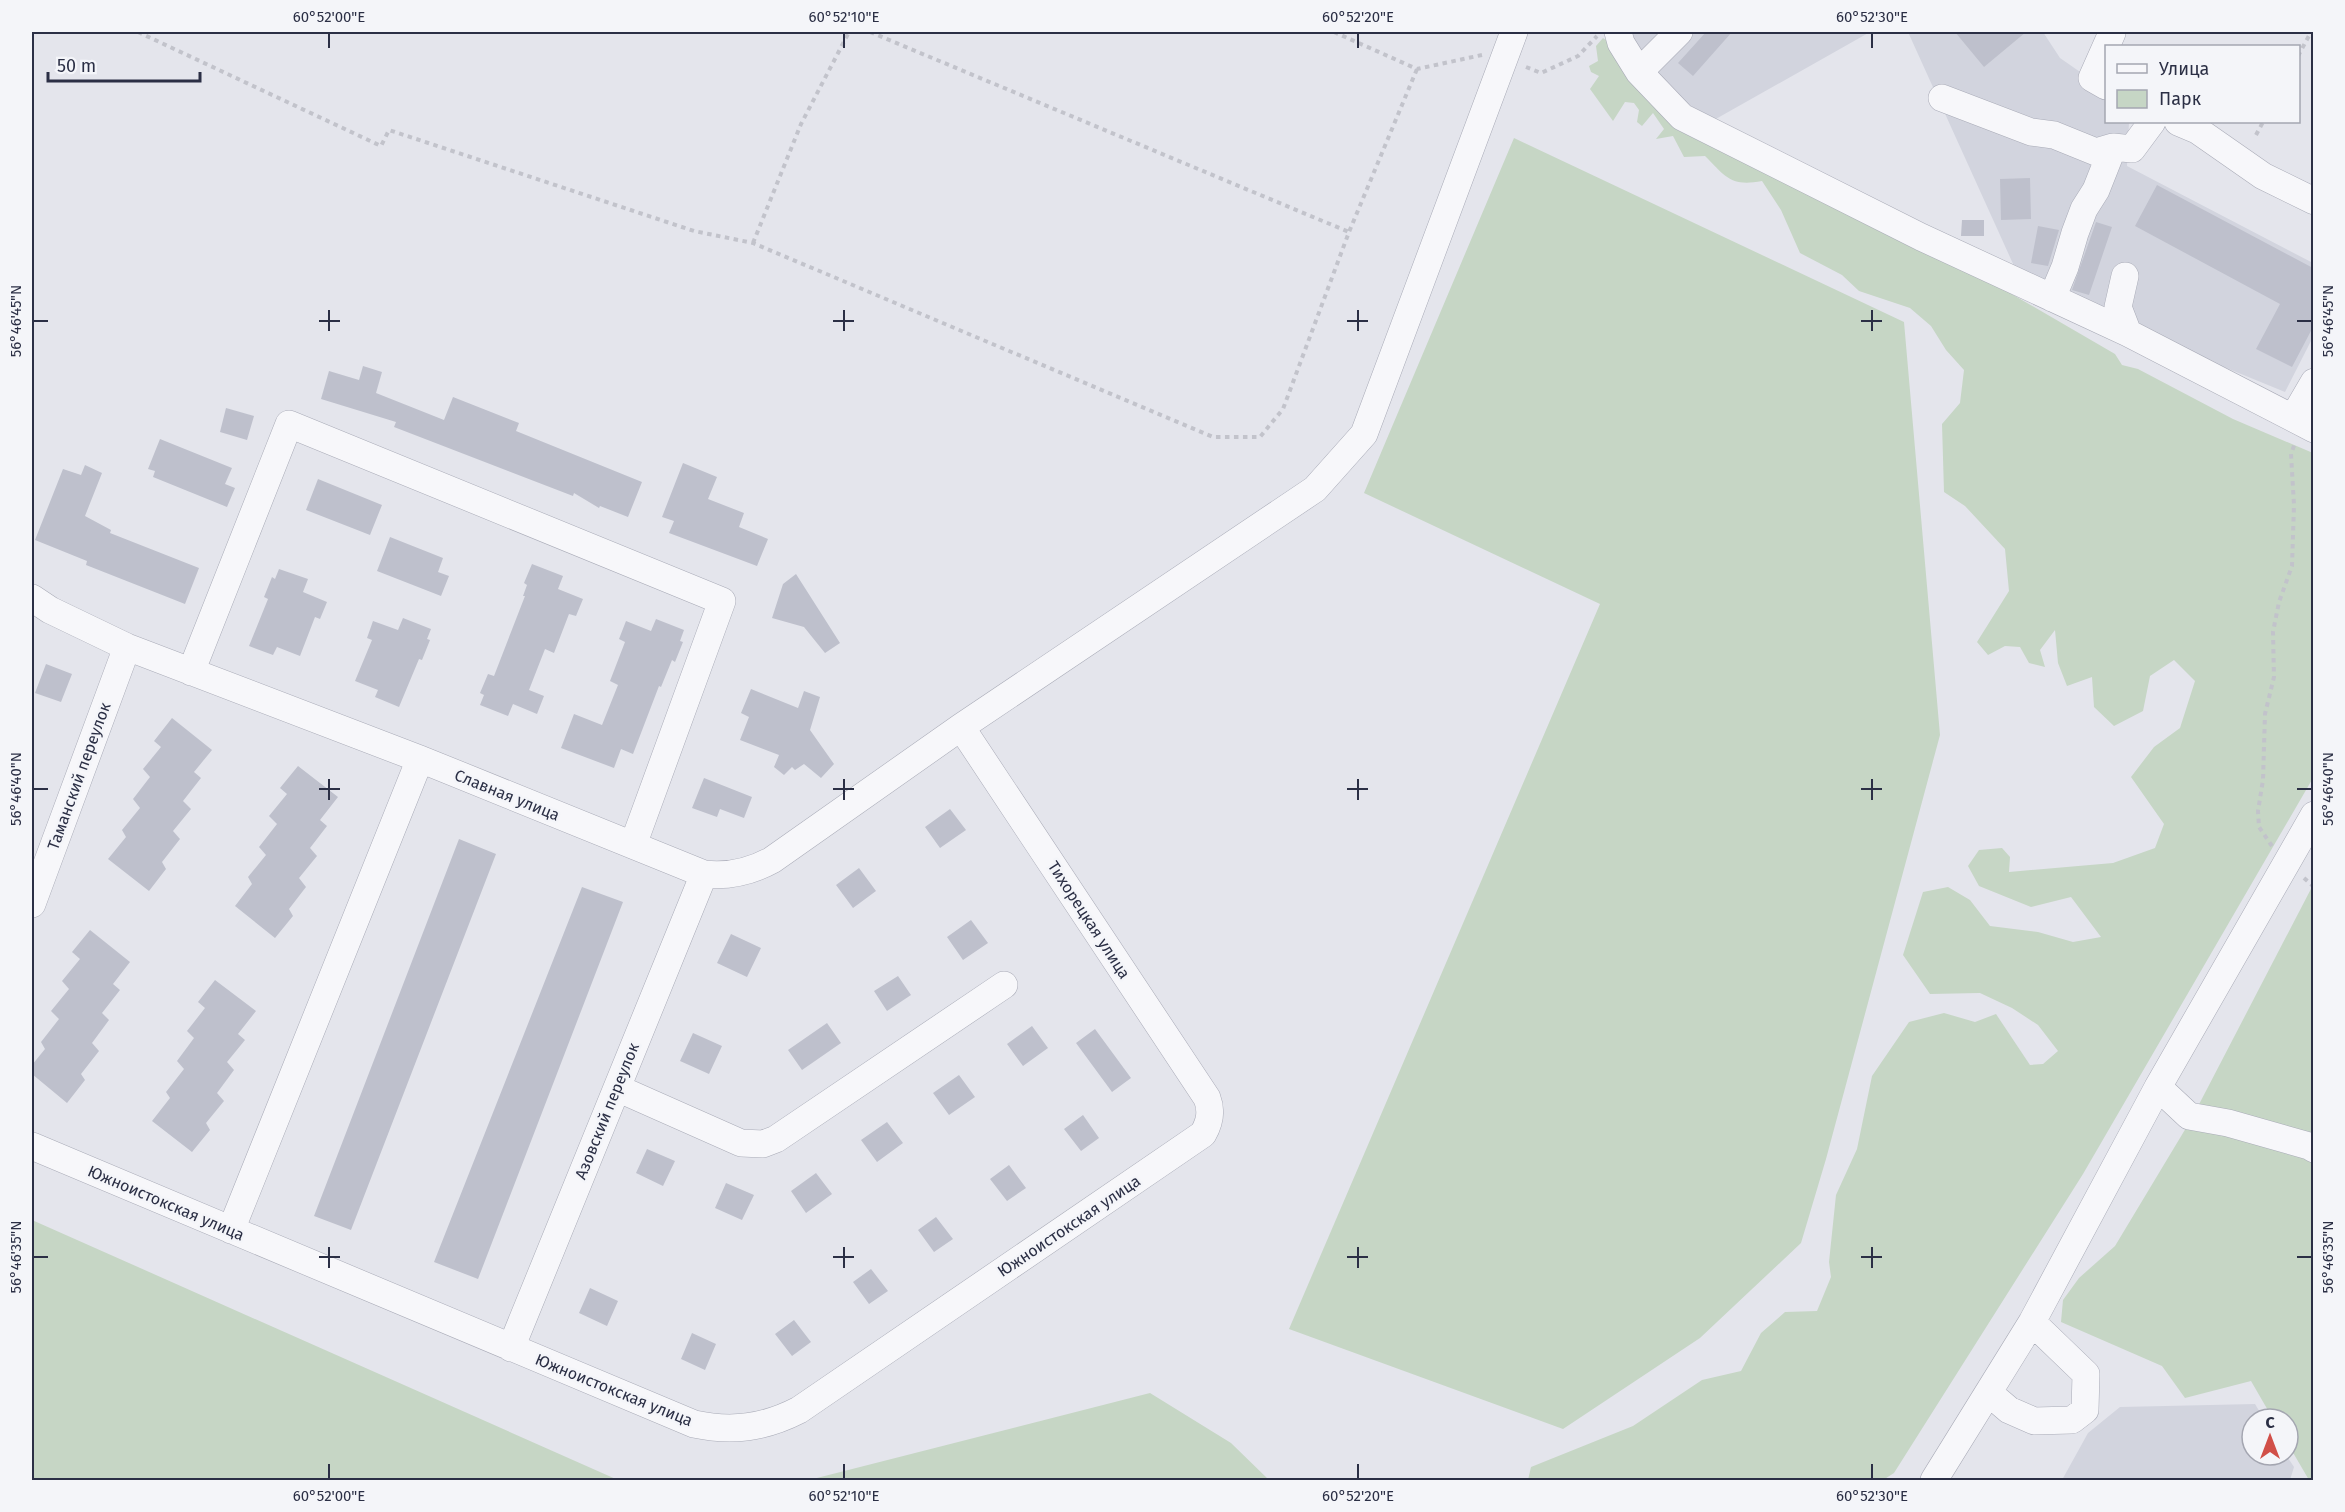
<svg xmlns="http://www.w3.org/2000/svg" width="2345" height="1512" viewBox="0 0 2345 1512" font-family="'Fira Sans',sans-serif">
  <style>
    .built { fill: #d2d4de }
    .green { fill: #c6d6c5 }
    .building { fill: #bec0cc }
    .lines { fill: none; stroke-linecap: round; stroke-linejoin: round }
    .minor-casing { stroke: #a9abb7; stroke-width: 28 }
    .path { stroke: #c2c3cb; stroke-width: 4; stroke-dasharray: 4.5 4.5; stroke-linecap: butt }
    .minor { stroke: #f7f7fa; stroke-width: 27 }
    .ticks { fill: none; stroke: #2b2f45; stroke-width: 2 }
    .labels { text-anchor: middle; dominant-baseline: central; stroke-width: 5; stroke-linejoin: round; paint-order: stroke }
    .street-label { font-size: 16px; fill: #2b2f45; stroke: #f4f5f9 }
    .neatline { fill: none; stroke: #2b2f45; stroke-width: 2 }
    .ticks-label { font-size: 15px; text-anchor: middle; fill: #2b2f45 }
  </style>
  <rect width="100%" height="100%" fill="#e4e5ec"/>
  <!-- built -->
  <path class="built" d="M1622,32H1870L1714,120L1657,85Z
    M1908,32H2043L2060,58L2106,90V122H2129L2127,166L2313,263V337L2285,392L2158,340L2019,277Z
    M2255,1404L2264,1419H2252V1455H2286L2294,1467L2290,1480H2062L2088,1433L2120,1407Z"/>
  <!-- green -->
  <path class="green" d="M1603,38L1613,45L1634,75L2115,354L2122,365L2138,369L2233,419L2313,453V778L2083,1174L1894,1473L1883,1480H1528L1531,1467L1633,1426L1702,1380L1741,1371L1761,1333L1785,1312L1817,1311L1831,1277L1829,1262L1836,1195L1857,1149L1872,1076L1909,1022L1944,1013L1975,1022L1996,1014L2030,1065L2043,1064L2058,1051L2038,1025L2012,1008L1980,993L1930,994L1903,955L1923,892L1948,887L1970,900L1990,926L2038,932L2073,942L2101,937L2071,897L2031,907L1979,886L1968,866L1979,850L2002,848L2010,857L2009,872L2113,863L2155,848L2164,824L2131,777L2154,747L2180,728L2195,681L2174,660L2150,676L2143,711L2114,726L2094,707L2092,677L2067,686L2058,663L2055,630L2040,650L2045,667L2029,663L2020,647L2005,646L1988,655L1977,642L2009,591L2005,549L1965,506L1944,492L1942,424L1960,403L1964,370L1946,350L1931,326L1910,308L1859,291L1842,275L1800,253L1781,210L1762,181C1731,187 1726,177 1705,156L1684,157L1673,136L1656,139L1664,129L1653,113L1642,126L1637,122L1639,110L1634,103L1625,102L1613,121L1590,89L1599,76L1591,72L1589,66L1598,61L1596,46Z
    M1514,138L1904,322L1940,735L1826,1159L1801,1243L1700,1338L1563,1429L1289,1329L1600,604L1364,493Z
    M2313,885V1144L2194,1114Z
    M2189,1123L2313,1156V1480H2309L2288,1444V1419H2273L2251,1381L2185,1398L2162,1366L2061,1322L2063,1300L2079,1278L2115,1246Z
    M32,1220L618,1480H32Z
    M1150,1393L1231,1443L1269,1480H809Z"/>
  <!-- building -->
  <path class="building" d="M1706,32H1732L1693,76L1678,63Z
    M1955,32H2026L1984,67Z
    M2030,178L2031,219L2001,220L2000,179Z
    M2157,185L2313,268V327L2292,367L2256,349L2280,304L2135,226Z
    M1962,220H1984V236H1961Z
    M2096,222L2112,227L2089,295L2072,290Z
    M2038,226L2059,230L2048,266L2031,263Z
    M363,366L382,372L376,393L444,420L453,397L519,423L516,431L642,482L628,517L600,506L599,508L574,493L573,496L394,427L396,422L321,399L329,371L359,380Z
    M226,408L254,416L247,440L220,432Z
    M160,439L232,468L225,484L235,488L227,507L153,477L155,471L148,469Z
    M683,463L717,477L708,499L744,513L739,527L768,539L757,566L669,533L674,521L662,517Z
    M85,465L102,473L85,516L111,530L110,533L199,568L185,604L86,565L87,561L35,540L63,469L81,475Z
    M318,479L382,505L370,535L306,510Z
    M390,537L443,558L438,572L449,576L441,596L377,571Z
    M532,564L563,576L558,589L583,599L576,616L569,614L554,653L545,649L529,690L544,696L537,714L513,704L508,716L480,705L484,695L480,693L488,674L494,676L525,596H523L527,585L524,583Z
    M279,569L308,579L303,592L327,602L320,619L315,617L300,656L277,647L273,655L249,646L268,599L264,597L272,577L275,579Z
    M796,574L840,643L825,653L804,627L772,618L783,584Z
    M403,618L431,629L427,639L430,640L422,660L419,659L399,707L375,697L378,690L355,681L372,640L367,638L373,621L398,630Z
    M656,619L684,630L680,641L683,642L675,662L672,660L661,687L659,686L633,754L621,749L614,768L561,748L574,714L602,725L618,685L610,681L625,642L619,639L626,621L651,631Z
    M46,664L72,674L61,702L35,693Z
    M751,689L798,708L804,691L820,697L810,730L834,764L821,778L804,764L795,770L792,767L784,775L774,767L779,755L740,740L749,717L741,713Z
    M172,718L212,750L194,772L201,778L183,801L191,809L173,831L180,839L162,862L166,869L149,891L108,859L126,837L122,830L140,808L133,799L150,777L143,769L161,747L154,741Z
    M298,766L338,797L320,820L327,826L310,848L317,856L299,878L306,887L289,909L293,916L275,938L235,906L252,884L248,877L266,855L259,847L277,824L269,816L287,794L280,788Z
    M704,778L752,797L744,818L720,809L717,817L692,808Z
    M950,809L966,830L940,848L925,827Z
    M459,839L496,854L351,1230L314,1216Z
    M859,868L876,891L853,908L836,885Z
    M582,887L623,902L478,1279L434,1262Z
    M971,920L988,943L963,960L947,937Z
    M90,930L130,962L113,984L120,990L102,1013L109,1020L92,1043L99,1051L81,1074L85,1080L67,1103L32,1074V1065L45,1049L41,1042L59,1019L51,1011L69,989L62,981L80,959L72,952Z
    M731,934L761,948L747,977L717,963Z
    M898,976L911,995L887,1011L874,991Z
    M215,980L256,1011L238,1034L245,1040L227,1062L234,1070L217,1093L224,1101L206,1123L210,1130L192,1152L152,1121L170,1098L166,1092L184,1069L177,1061L194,1038L187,1031L205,1008L198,1002Z
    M827,1023L841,1043L802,1070L788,1050Z
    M1032,1026L1048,1048L1023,1066L1007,1044Z
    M1095,1029L1131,1078L1112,1092L1076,1043Z
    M693,1033L722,1046L709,1074L680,1061Z
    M959,1075L975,1097L949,1115L933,1093Z
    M1083,1115L1099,1138L1081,1151L1064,1129Z
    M887,1122L903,1143L877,1162L861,1140Z
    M647,1149L675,1161L663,1186L636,1173Z
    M1009,1165L1026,1188L1007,1201L990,1179Z
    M816,1173L832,1194L806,1213L791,1191Z
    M726,1183L754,1195L742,1220L715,1208Z
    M936,1217L953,1239L934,1252L918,1230Z
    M871,1269L888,1291L869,1304L853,1282Z
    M590,1288L618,1301L607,1326L579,1313Z
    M794,1320L811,1342L792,1356L775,1334Z
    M692,1333L716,1344L705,1370L681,1359Z"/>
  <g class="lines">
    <defs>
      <path id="minor" d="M1618,32L1621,43L1639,72L1682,117L1921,237L2128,333L2314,429
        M1639,72L1679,32
        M2106,86L2092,78L2112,33
        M1942,98L2031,132L2054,135L2096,152L2113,147L2096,190L2084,209L2075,233L2065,267L2052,298
        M2178,122L2197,130L2263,176L2314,201
        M2113,147L2132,149L2152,122
        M2125,276L2118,307L2128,333
        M2293,418L2314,382
        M32,598L50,610L127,647L420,759L704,874C729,877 750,872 772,860L961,727L1315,489L1364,434L1514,32
        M191,672L289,424L722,601L633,845
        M32,904L127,647
        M2158,1087L2189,1116L2228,1123L2309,1146L2314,1149
        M617,1088L741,1143L763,1144L776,1139L1004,985
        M32,1146L694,1424C732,1432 764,1428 799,1410L1203,1134C1210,1122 1212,1111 1207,1098L961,727
        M231,1230L420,759
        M511,1348L704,874
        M1989,1393L2009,1410L2034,1421L2072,1420L2085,1410L2086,1374L2032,1322
        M1934,1480L2032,1322L2158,1087L2314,815"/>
    </defs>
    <!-- minor casing -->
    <use href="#minor" class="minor-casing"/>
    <!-- path -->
    <path class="path" d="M138,32L381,146L389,130L694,231L753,243L1213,437H1260L1283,409L1349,232L1417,69
      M870,32L1349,232
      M1334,32L1417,69L1482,55
      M2298,56L2311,32
      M1526,67L1541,73L1578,56L1597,36
      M2256,135L2263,122
      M753,243L801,124L849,32
      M2272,846L2259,827L2258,811L2263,780L2265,714L2274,677L2273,632L2279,602L2292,566L2294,505L2291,454L2295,443
      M2304,878L2313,886"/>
    <!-- minor -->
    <use href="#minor" class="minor"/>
  </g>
  <!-- ticks -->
  <path class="ticks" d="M329,33V48M844,33V48M1358,33V48M1872,33V48M329,310V331M844,310V331M1358,310V331M1872,310V331M33,321H48M319,321H340M833,321H854M1347,321H1368M1861,321H1882M2297,321H2312M329,779V800M844,779V800M1358,779V800M1872,779V800M33,789H48M319,789H340M833,789H854M1347,789H1368M1861,789H1882M2297,789H2312M329,1247V1268M844,1247V1268M1358,1247V1268M1872,1247V1268M33,1257H48M319,1257H340M833,1257H854M1347,1257H1368M1861,1257H1882M2297,1257H2312M329,1464V1479M844,1464V1479M1358,1464V1479M1872,1464V1479"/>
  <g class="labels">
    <!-- street labels -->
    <g class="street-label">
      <text transform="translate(79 776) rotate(-70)">Таманский переулок</text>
      <text transform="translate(507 795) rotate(22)">Славная улица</text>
      <text transform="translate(1089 920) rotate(57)">Тихорецкая улица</text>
      <text transform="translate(607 1111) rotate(-68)">Азовский переулок</text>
      <text transform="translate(166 1203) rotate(23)">Южноистокская улица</text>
      <text transform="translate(1069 1226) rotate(-34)">Южноистокская улица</text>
      <text transform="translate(614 1390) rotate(22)">Южноистокская улица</text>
    </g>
  </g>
  <!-- border -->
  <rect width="2345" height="1512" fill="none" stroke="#f4f5f9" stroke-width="66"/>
  <!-- legend -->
  <rect x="2105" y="45" width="195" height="78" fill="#f4f5f9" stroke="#a4a6b1" stroke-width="1.5"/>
  <rect x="2117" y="64" width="30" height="9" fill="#f7f7fa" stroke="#a4a6b1" stroke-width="1.5"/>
  <text x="2159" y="75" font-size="18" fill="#2b2f45">Улица</text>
  <rect x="2117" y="90" width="30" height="18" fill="#c6d6c5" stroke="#a4a6b1" stroke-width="1.5"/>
  <text x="2159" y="105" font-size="18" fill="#2b2f45">Парк</text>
  <!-- north arrow -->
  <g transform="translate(2270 1437)"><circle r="28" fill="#f4f5f9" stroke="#a4a6b1" stroke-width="1.5"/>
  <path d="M0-4.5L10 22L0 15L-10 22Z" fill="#d14f48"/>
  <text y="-9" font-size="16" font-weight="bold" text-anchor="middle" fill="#2b2f45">С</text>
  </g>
  <!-- scale -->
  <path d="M48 72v9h152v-9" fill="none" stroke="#2b2f45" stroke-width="3"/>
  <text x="57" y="72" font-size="18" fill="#2b2f45" stroke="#f4f5f9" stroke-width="4.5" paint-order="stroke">50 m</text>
  <rect x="33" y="33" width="2279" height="1446" class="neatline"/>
  <g class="ticks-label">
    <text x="329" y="22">60°52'00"E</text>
    <text x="844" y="22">60°52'10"E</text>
    <text x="1358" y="22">60°52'20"E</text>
    <text x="1872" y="22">60°52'30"E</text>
    <text transform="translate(16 321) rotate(-90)" y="5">56°46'45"N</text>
    <text transform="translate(2328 321) rotate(-90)" y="5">56°46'45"N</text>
    <text transform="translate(16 789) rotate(-90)" y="5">56°46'40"N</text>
    <text transform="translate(2328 789) rotate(-90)" y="5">56°46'40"N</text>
    <text transform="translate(16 1257) rotate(-90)" y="5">56°46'35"N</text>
    <text transform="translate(2328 1257) rotate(-90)" y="5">56°46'35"N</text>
    <text x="329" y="1501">60°52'00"E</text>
    <text x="844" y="1501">60°52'10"E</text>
    <text x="1358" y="1501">60°52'20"E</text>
    <text x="1872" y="1501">60°52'30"E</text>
  </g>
</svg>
